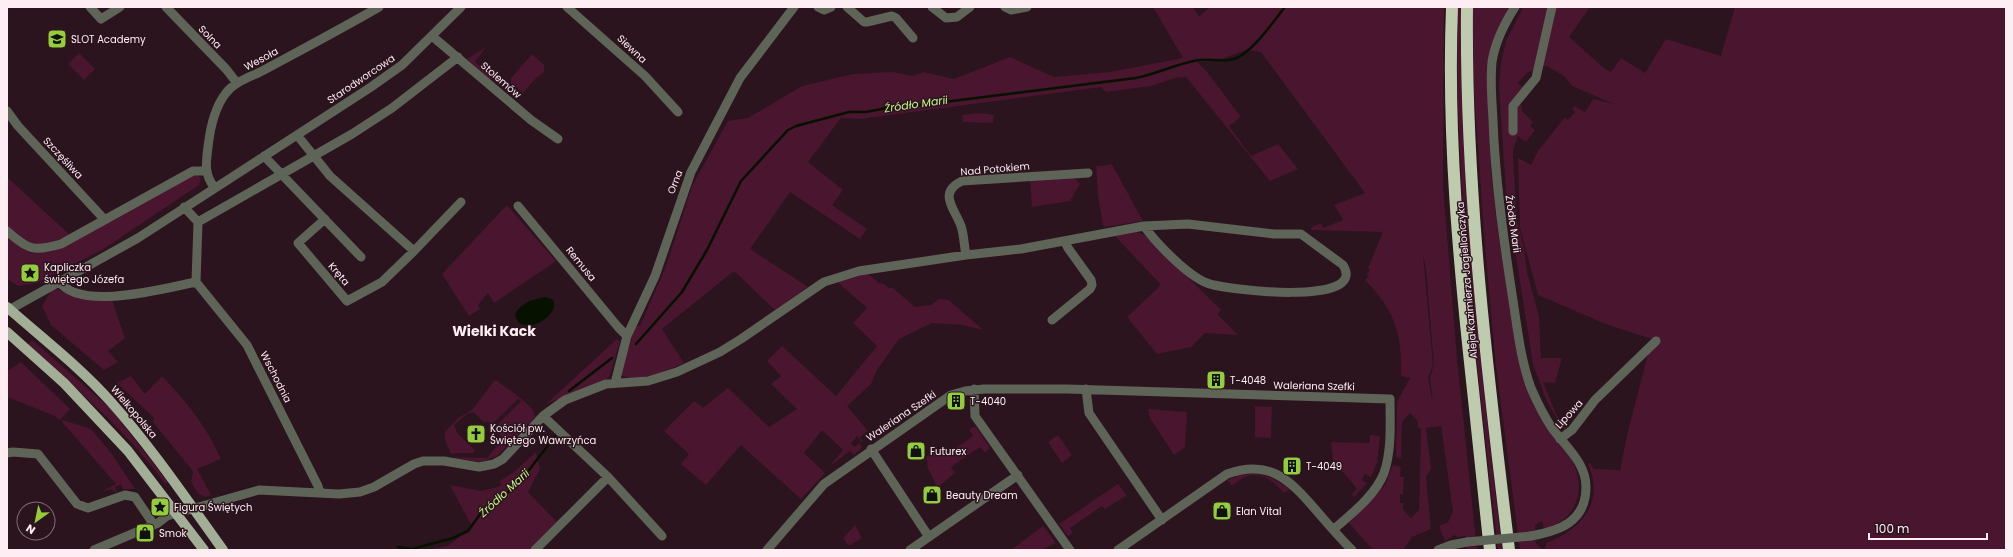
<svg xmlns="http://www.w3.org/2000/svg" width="2013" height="557" viewBox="0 0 2013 557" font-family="Poppins,sans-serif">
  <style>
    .green { fill: #49152f; fill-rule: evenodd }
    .water { fill: #071100 }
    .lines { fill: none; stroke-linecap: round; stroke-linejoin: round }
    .stream { stroke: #071100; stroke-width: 2.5 }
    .minor { stroke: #5f6459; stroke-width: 9 }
    .primary { stroke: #a3ae97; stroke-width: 10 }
    .motorway { stroke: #becbaf; stroke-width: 12 }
    .minor-bridge { stroke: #5f6459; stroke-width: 9 }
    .labels { text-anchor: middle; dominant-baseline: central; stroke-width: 3; stroke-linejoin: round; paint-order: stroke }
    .street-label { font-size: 10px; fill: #feedf3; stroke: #2b141e }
    .poi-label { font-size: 10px; fill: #feedf3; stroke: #2b141e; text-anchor: start }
    .water-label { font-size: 11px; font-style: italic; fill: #c4f684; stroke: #2b141e }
    .district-label { font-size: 14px; font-weight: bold; fill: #feedf3; stroke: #2b141e }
  </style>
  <rect width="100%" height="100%" fill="#2b141e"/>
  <!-- green -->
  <path class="green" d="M1153,7H1193L1199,17L1210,7H1444L1443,185L1457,359L1477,550H1465L1467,549L1466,536L1457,537L1455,535L1445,541L1439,526L1448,522L1453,512L1441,426L1426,428L1431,469L1426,477L1431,529L1412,537L1403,550H1373L1349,523L1385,485L1393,465L1401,467L1400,477H1404L1403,494H1400V503H1403V510L1411,518L1419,510L1421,429L1418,428V421L1410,413L1402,422L1401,458L1396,457L1397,402L1410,378L1401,376C1402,332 1395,312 1365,280L1369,276L1367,274L1370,270L1368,268L1383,232L1311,230L1312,227L1321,223L1323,228L1343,220L1334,205L1365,193L1261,52L1246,50L1216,61L1197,62L1208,73L1241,117L1229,126L1251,156L1278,144L1298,169L1270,181L1186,77L1175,78L1151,86L1106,92L1101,87L860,119L841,118L808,162L843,190L832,205L867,229L860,239L790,192L750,249L808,287L775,310L734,271L662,329L684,363C667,371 641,382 622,376L621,370L636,326H640L666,266L693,184L728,121L748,118L802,86L853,74L893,72L912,76L924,72L954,79L1010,57L1054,77L1110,72L1183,58ZM1423,255L1426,269L1434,364L1430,378L1433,404L1428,378L1433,365Z
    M1457,7H1461C1459,189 1481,369 1502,550H1498C1477,369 1455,189 1457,7Z
    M1472,7H1510L1496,33L1491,47L1487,82L1491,173L1497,225L1518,357L1575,467C1586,495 1573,521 1544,529L1542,521L1535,525L1536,544L1542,549L1546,548V543C1579,530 1606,505 1588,464L1590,463L1594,469L1620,470L1628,431L1652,339L1608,325L1538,295L1520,228L1518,158L1531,165L1538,151L1565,117L1568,120L1575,112L1572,110L1574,106L1585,112L1593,99L1614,104L1572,86L1564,76L1547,66H1536L1534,71L1528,72L1518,83L1525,90L1514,110L1527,92L1529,94L1521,102L1522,111L1533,122L1530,126L1535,130L1526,142L1518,136L1513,150V158L1517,221L1524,248L1527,272L1539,316L1541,358H1562L1555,383L1543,382L1557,416L1567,430L1565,431L1547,402L1533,364L1506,192L1499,87L1501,63L1506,41L1523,7H1590L1569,37L1605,69L1611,72L1621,58L1645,73L1666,39L1721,56L1735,7H2006V550H1520L1496,366L1485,247L1474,90Z
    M486,47L475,62L493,76L490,80L467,59Z
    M79,53L95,69L84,80L68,64Z
    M532,54L544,65V72L533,81L523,93L511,83V78Z
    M980,113L994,115L993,123L963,122L962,115Z
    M1111,163L1143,221L1105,227L1103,225L1098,196L1096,166L1110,165Z
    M193,175H198L201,179L199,185L102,250L37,283L18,286L7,279V234L19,245L30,253L52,251L66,246L105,223Z
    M1073,177L1080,184L1070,201L1032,207L1030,181Z
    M8,178L69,234C41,250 30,247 7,226Z
    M507,205L556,261L494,303L488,293L478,305L480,309L469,316L442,274Z
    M1136,232L1145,235L1221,310L1217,314L1238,335L1205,333L1191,347L1157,354L1127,317L1161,285L1115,236Z
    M867,273L879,283L884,284L889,288H893L915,307L931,305L939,299L949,300L983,330L962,325L932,323L899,339L877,370L871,384L847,406L868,431L860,437L863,442H860L861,440L857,436L851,444L855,447L859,443L862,447L854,455L850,451L829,467L843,450L822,430L804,453L825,473L801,499L741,445L706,485L681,464L689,454L664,431L694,401L703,408L728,388L769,427L797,409L771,384L781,376L767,361L782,346L836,396L877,346L853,323L867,308L836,281Z
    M57,289L68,294L112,300L125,338L108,351L118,362L104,370L51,325L42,306L51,291Z
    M617,339L620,341L610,375L607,379L546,404Z
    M32,340L110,408L168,482L165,484C128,432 75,387 27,345Z
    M21,362L70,409L60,420L55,416L7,397V371Z
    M131,376L145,394L162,376C186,401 207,427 221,459L197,469L211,495L206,497L198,494L191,482L193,473L192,470L153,422L154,418L117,383Z
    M494,381H497C506,388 537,407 535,417L497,456L481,462L455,458V453L451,454L445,440V432L458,418L472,410ZM518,399L521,401L494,428L501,436V441L487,458L455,457V453H473L475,450L458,434L454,425L467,414L473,412L485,423L487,421L491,425Z
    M1255,406L1272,407L1271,438L1255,437Z
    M1148,409L1187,412L1185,447L1174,455L1150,418Z
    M63,420L91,429L111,453L135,489H123L121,484L115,487L117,493L112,489L102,491L116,484L62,422Z
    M973,427H976L990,448L985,453L980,447L951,467L955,473L939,486L936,485L927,466L928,464L926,457L939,450L944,456L973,436L969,430Z
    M1058,435L1072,455L1062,463L1048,442Z
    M1370,435L1380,436L1377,463L1371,477L1365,474L1362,480L1367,483L1354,497L1352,494L1357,489L1333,460L1331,442L1370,443Z
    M536,452L540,469L528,492L557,522L529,550H427L448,546L472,527L450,485L481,491L501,486L500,481L514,472Z
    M1256,474L1272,478L1290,489L1284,493C1275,482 1261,471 1245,477C1240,479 1236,483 1232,486L1227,480L1241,475Z
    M1118,484L1127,495L1105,509L1102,506L1070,528L1073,533L1068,536L1059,524Z
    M855,525L862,538L849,546L843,538Z
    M1043,526L1056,543L1041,550H1011Z"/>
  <!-- water -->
  <path class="water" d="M545,297L552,299C564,313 522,341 515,315C521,302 532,300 545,297Z"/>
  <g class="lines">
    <!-- stream -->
    <path class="stream" d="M636,344L682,292L707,250L741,181L788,130L796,126L849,112H866L907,104L920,105L1136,78C1156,74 1174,65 1194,61C1210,57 1228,65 1242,55C1259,43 1272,23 1285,7
      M569,391L612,358
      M398,547L412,549L453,538L468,531L483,510L511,490L526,474L555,436"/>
    <!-- minor -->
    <path class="minor" d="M90,7L101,19L120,7
      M166,7L226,69L237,83
      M567,7L645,76L678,112
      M818,7L824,10L831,7
      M847,7L864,22H867L892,16L896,18L913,38
      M932,7L946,18L957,17L970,7
      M1005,7L1011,10L1027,7
      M1515,7C1504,24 1495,42 1492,62C1490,81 1492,101 1493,120C1495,179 1503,236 1512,294C1517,325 1520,358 1531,388C1537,402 1544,416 1552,428C1566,447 1586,463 1586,487C1586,522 1559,531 1531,536
      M432,36L531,120L558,139
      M7,111L18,126L104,219
      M1513,131V106L1536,78L1552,7
      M297,135L330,176L414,251L461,202
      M264,156L361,257
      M214,187C204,174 206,163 208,147C210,129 214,108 226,93C235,81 251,77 264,70C303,49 341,29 379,7
      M518,206L618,327L627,336
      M184,207L198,222
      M325,219L298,243L347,301L382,282L414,251
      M198,222L352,134L392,108L458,57
      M198,222L196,282L247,345L318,486L320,493
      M7,231C28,250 34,252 61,244L193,171H206
      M966,255C964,245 964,235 961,226C955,209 937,193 962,181L1088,173
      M59,281C79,312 166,288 196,282
      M7,311L138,238L371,87L402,65L461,7
      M1052,320L1090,289L1092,285L1091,280L1068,248L1065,242
      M615,383L627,336L655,276L691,172L740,78L794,7
      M974,389L975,416L1070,550
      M1086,389L1089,413L1162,520
      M543,416L608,477L662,536
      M1560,439L1572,430L1595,400L1656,341
      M871,449L929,537
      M7,453L13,452L38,454L77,504L88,508L125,495L135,497L154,525
      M94,550L158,523L167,516L259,490L339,494L360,492L374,487L414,464L423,461H444L479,467L494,464L503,459L543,416L565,400L606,384L648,381L677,372L720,352L741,339L824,282L859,271L966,255L1021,249L1144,226L1188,224L1274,234H1301L1343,265C1369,307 1224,290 1207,283C1188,276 1156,243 1144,226
      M535,550L608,477
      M767,550L824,484L951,395L965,391L984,389H1067L1390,399C1390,422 1392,450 1384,473C1375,496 1351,514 1333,530
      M910,550L1018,475
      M1118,550L1227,474C1269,459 1289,479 1315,509C1327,523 1339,537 1352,550
      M1438,550L1451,545L1467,542"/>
    <!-- primary -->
    <path class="primary" d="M7,307C42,338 80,367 111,402C152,448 187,500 223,550
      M7,332L64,383L128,451L204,550"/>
    <!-- motorway -->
    <path class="motorway" d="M1452,7C1447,135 1459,263 1473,390C1479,444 1484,497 1490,550
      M1467,7C1465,189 1487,370 1509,550"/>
    <!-- minor-bridge -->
    <path class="minor-bridge" d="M1467,542L1531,536"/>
  </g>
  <!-- icons -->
  <defs>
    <symbol id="school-square" viewBox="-11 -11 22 22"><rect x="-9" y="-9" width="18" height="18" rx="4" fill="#94cc3c" stroke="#2b141e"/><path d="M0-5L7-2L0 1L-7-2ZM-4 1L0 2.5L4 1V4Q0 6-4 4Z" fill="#111"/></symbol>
    <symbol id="sight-square" viewBox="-11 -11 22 22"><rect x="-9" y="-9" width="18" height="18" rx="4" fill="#94cc3c" stroke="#2b141e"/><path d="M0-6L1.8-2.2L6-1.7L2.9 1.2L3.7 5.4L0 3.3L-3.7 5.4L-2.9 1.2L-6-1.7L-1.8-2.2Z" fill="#111"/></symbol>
    <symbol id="building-square" viewBox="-11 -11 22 22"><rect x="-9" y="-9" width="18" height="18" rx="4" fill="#94cc3c" stroke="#2b141e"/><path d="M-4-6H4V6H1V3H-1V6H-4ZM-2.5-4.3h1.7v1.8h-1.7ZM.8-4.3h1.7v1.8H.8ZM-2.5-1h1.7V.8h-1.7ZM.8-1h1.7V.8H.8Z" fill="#111"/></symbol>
    <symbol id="church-square" viewBox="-11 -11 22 22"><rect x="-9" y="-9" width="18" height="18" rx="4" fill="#94cc3c" stroke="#2b141e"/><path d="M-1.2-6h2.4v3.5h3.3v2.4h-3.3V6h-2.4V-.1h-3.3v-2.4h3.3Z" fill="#111"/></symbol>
    <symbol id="shop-square" viewBox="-11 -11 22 22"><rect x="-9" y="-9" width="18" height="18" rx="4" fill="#94cc3c" stroke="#2b141e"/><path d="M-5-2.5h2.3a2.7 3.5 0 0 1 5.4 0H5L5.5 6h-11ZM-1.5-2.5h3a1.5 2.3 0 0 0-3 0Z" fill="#111"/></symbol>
  </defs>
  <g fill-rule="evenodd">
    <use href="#school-square" x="46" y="28" width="22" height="22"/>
    <use href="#sight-square" x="19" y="262" width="22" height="22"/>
    <use href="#building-square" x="1205" y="369" width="22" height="22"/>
    <use href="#building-square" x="945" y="390" width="22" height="22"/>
    <use href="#church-square" x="465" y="423" width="22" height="22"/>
    <use href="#shop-square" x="905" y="440" width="22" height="22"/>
    <use href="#building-square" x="1281" y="455" width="22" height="22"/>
    <use href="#shop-square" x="921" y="484" width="22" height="22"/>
    <use href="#sight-square" x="149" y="496" width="22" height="22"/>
    <use href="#shop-square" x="1211" y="500" width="22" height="22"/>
    <use href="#shop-square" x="134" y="522" width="22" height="22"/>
  </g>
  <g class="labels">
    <!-- street labels -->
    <g class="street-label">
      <text transform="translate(210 37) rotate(46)">Solna</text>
      <text transform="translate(632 49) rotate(43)">Siewna</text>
      <text transform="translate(261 59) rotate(-28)">Wesoła</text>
      <text transform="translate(361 79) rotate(-34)">Starodworcowa</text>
      <text transform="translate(501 80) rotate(41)">Stolemów</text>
      <text transform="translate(63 158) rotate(47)">Szczęśliwa</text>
      <text transform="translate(995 169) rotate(-5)">Nad Potokiem</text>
      <text transform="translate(675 182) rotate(-69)">Orna</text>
      <text transform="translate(1513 224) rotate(82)">Źródło Marii</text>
      <text transform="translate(581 264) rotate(51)">Remusa</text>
      <text transform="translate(339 274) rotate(50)">Kręta</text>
      <text transform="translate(1467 280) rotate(-95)">Aleja Kazimierza Jagiellończyka</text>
      <text transform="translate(276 377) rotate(63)">Wschodnia</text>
      <text transform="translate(1314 386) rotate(1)">Waleriana Szefki</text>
      <text transform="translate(134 412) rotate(50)">Wielkopolska</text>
      <text transform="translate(1569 414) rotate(-47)">Lipowa</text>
      <text transform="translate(901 416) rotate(-34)">Waleriana Szefki</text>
    </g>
    <!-- poi labels -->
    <g class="poi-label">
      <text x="71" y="39">SLOT Academy</text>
      <text x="44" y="267">Kapliczka<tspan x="44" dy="12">świętego Józefa</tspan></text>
      <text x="1230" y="380">T-4048</text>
      <text x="970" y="401">T-4040</text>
      <text x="490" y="428">Kościół pw.<tspan x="490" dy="12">Świętego Wawrzyńca</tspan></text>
      <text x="930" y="451">Futurex</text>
      <text x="1306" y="466">T-4049</text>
      <text x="946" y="495">Beauty Dream</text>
      <text x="174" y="507">Figura Świętych</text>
      <text x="1236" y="511">Elan Vital</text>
      <text x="159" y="533">Smok</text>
    </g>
    <!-- water labels -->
    <g class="water-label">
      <text transform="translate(916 104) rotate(-8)">Źródło Marii</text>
      <text transform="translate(504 493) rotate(-43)">Źródło Marii</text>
    </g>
    <!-- district labels -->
    <g class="district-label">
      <text x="494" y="331">Wielki Kack</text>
    </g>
  </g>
  <!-- border -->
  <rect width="2013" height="557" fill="none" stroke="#feedf3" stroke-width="16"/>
  <!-- north arrow -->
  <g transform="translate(36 521) rotate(213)"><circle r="19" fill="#2b141e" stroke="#7f6b73"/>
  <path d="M0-3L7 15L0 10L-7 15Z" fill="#94cc3c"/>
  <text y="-6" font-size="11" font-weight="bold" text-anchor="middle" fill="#feedf3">N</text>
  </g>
  <!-- scale -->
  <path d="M1869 533v6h118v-6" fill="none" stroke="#feedf3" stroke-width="2"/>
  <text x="1875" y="533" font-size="12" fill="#feedf3" stroke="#2b141e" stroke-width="3" paint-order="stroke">100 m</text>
</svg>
